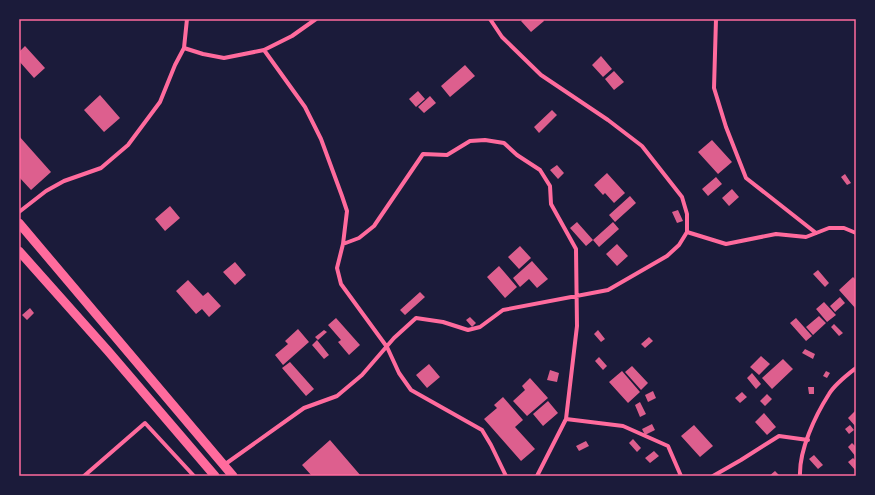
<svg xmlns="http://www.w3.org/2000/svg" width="875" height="495" viewBox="0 0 875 495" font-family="'Varela Round',sans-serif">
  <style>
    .building { fill: #dd5f8e }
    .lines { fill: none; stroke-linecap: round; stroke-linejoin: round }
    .minor { stroke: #ff6b9d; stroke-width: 4 }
    .primary { stroke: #ff6b9d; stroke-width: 9 }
    .neatline { fill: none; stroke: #ff6b9d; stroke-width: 1.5 }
  </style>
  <rect width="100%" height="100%" fill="#1b1b3a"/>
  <!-- building -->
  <path class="building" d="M524,19H543L544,21L531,32L521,21Z
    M25,46L45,68L34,78L19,61V52Z
    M601,56L612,69L603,77L592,65Z
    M465,65L475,76L450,97L441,86Z
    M614,71L624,82L614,90L605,79Z
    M418,91L425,99L416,107L409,99Z
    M100,95L120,118L104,132L84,110Z
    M430,96L436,103L424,113L418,107Z
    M552,110L557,115L539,133L534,127Z
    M19,136L51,172L31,190L19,177Z
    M712,140L732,162L718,174L698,152Z
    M557,165L564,173L558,179L550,170Z
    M607,173L625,193L614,203L605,193L603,195L594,185Z
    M845,174L851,183L847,185L841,177Z
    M716,177L722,184L708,196L702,189Z
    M732,189L739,197L729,206L722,198Z
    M630,196L636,203L615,222L609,215Z
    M170,206L180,218L165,231L155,219Z
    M678,210L683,221L677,223L672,212Z
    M577,222L593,240L586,246L570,228Z
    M613,222L619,229L599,247L593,240Z
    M617,244L628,256L617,266L606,254Z
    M520,246L531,258L519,269L508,257Z
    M532,261L548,279L537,288L529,279L520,287L513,278Z
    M235,262L246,275L235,285L223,272Z
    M499,266L517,287L505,298L487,277Z
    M818,270L829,283L825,287L813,274Z
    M853,277L856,280V309L839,290Z
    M188,280L203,296L208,292L221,306L209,317L202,309L196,314L176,291Z
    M420,292L425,297L405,315L400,310Z
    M840,297L845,303L835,312L830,306Z
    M824,302L836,315L827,322L816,309Z
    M30,308L34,313L27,320L22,315Z
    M819,316L826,323L813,335L806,327Z
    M470,317L476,323L472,327L466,320Z
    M336,318L360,345L349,355L338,342L341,340L328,325Z
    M796,318L812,336L806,341L790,323Z
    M834,324L843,333L839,336L831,327Z
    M298,329L309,342L283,365L275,355L288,344L285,341Z
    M324,330L327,332L318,340L315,337Z
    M598,330L605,339L601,342L594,334Z
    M649,337L653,341L645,348L641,344Z
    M317,340L329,355L324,359L312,345Z
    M805,349L815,354L813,359L802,353Z
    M761,356L770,364L759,375L750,367Z
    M599,357L607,366L603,370L595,361Z
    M783,359L793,369L772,389L762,378Z
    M290,362L314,389L306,396L282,368Z
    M429,364L440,377L427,388L416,375Z
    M632,366L648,383L641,390L625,372Z
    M550,370L559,373L557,382L547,380Z
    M622,371L640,392L628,403L609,382Z
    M826,371L830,373L827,378L823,376Z
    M752,373L761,384L756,389L747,378Z
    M530,378L548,398L527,416L513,401L525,390L522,386Z
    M808,387H814V394H809Z
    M653,391L656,398L648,402L645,395Z
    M742,392L747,397L740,403L735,398Z
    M767,394L772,399L765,406L760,401Z
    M503,397L523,420L515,427L535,449L521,461L484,419L497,408L494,405Z
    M548,401L558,413L543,426L533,414Z
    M640,402L646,414L640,417L635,405Z
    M856,410V427L848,418Z
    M764,413L776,427L767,435L755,422Z
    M652,424L655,430L645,435L642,429Z
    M694,425L713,446L700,457L681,436Z
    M850,425L854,430L849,434L845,429Z
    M633,439L641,448L637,452L629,443Z
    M330,440L361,476H312L302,465Z
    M586,441L589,446L579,451L576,446Z
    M852,443L856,447V457L848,447Z
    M654,451L659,456L650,463L645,458Z
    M814,455L823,465L818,469L809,459Z
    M853,458L856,461V471L848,462Z
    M775,471L780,476H769Z"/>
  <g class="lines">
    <!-- minor -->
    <path class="minor" d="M716,19L714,88L726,127L746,178L816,233
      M184,48L203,54L224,58L264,50L292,36L316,19
      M264,50L305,107L321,139L342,196L347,211L343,244L337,268L341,284L387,347L399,373L411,390L482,430L491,445L506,476
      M19,212L46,191L64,181L101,168L128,145L160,102L175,65L184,48L187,19
      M687,232L726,244L776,234L806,237L829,228H844L856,233
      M343,244L359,238L374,226L423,154L447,155L470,141L485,140L504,143L517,155L540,170L550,186L551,204L576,249L577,326L566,419L537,476
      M566,419L623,426L668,446L681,476
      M224,465L304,408L337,396L362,375L394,338L416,318L443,322L468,330L480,327L503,310L608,290L667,256L679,245L687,232V214L682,197L642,146L608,120L541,75L502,37L490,19
      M84,476L145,423L194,476
      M713,476L741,460L779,436L808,440
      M800,476C799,450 815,416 829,394C835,384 847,375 856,368"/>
    <!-- primary -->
    <path class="primary" d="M19,223L233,476
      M19,251L108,351L215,476"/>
  </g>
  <!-- border -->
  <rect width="875" height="495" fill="none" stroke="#1b1b3a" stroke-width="40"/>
  <rect x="20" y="20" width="835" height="455" class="neatline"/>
</svg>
